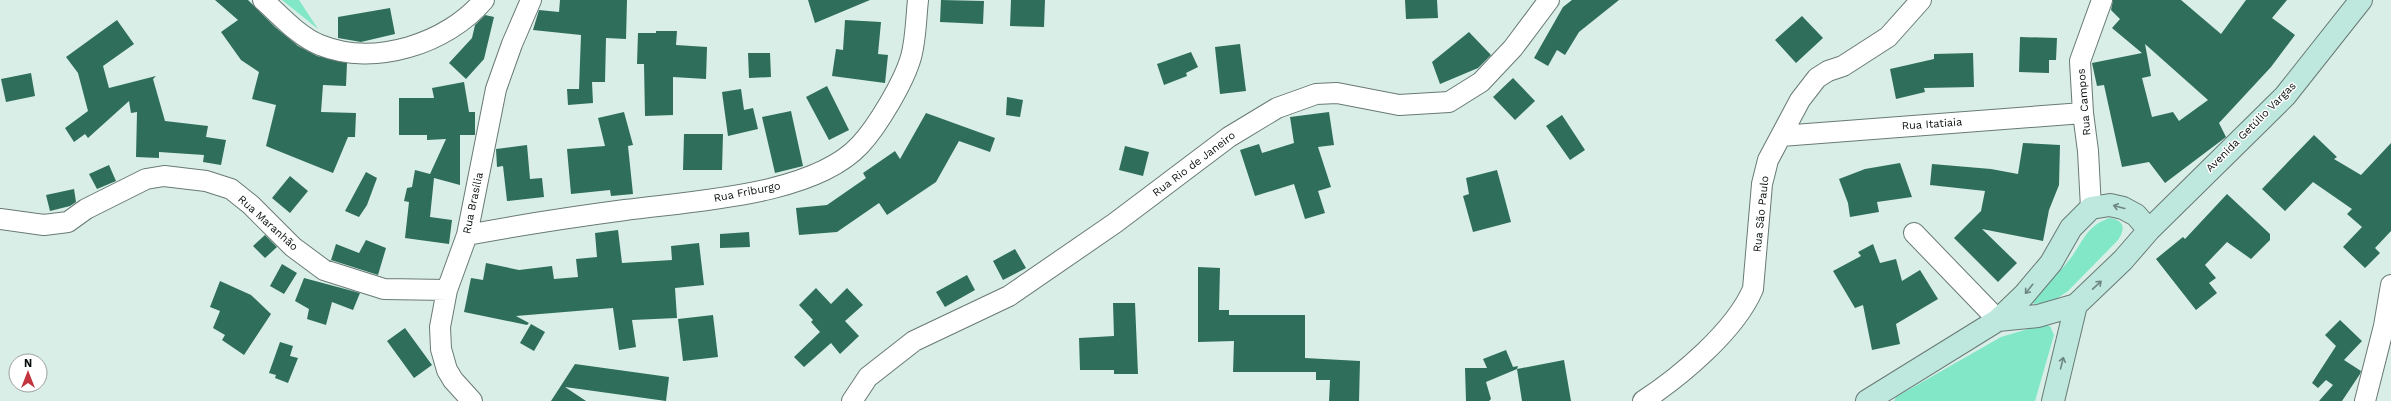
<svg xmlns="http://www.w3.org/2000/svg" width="2391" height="401" viewBox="0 0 2391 401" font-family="'Work Sans',sans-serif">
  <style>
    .green { fill: #81e7c7 }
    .building { fill: #2e6e5b; fill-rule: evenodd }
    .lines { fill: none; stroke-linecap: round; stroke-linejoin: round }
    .street-casing { stroke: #687a74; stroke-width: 22 }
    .secondary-casing { stroke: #687a74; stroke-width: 24 }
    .street { stroke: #fff; stroke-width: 20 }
    .secondary { stroke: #bee7dd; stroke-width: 22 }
    .oneway { stroke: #6d8680 }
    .labels { text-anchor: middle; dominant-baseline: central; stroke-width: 3; stroke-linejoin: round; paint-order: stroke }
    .street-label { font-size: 11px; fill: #09100e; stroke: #fff }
  </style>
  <rect width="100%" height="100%" fill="#d9eee6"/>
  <!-- green -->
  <path class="green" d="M282,0H299L318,29Z
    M2109,218C2124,220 2126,228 2118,240L2068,291L2053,301L2034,304L2031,299C2045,287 2058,274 2070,259C2084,241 2085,227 2109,218Z
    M2038,326H2050L2054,335L2035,401H1894L1896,397L2001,337Z"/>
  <!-- building -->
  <path class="building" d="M215,0H248L275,27L298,46L317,56L347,63L346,86L323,85L321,112L356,113L355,137H348L333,173L266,146L276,105L252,99L259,72L241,60L221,32L238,20Z
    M560,0H627L626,39L606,38L605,82H592L593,103L568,105L567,89H579L581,35L533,30L539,10L559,12Z
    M808,0H870L815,23Z
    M941,0L984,1L983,24L940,22Z
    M1011,0H1045L1044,27L1010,26Z
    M1405,0H1437L1438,18L1406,19Z
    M1572,0H1619L1579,32L1565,55L1557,50L1548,66L1534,58L1563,7Z
    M2113,0H2181L2221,34L2246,0H2287L2272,18L2295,35L2271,67L2219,123L2226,137L2165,183L2149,162L2122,167L2104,85L2097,86L2092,63L2142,53L2112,28L2120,19L2111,10ZM2145,44L2208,100L2179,121L2173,112L2152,117L2142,78L2151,76Z
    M390,8L395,34L361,42L338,38V17Z
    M485,15L494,17L484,59L466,79L449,63L472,38L475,25Z
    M1802,16L1823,38L1796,63L1775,40Z
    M117,20L134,44L103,66L109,88L156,76L153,79L165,121L208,126L206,137L226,140L221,165L203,162L204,155L159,152V158L136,157L137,112L131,113L129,101L88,138L85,134L74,142L65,128L88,111L78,73L66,57Z
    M845,20L881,22L878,54L888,55L885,83L832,76L836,49L843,50Z
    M656,31H677L676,45L707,47L706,79L673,77V115L645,116L644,64H637L638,33H656Z
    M1469,32L1491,55L1478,68L1440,84L1432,62Z
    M2020,37L2057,38L2056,60H2049V73L2019,72Z
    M1240,44L1246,91L1220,94L1215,47Z
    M1191,52L1198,67L1186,73L1187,76L1164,85L1157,64Z
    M748,53H770L771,77L749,78Z
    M1973,53L1974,87L1924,88L1925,92L1896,99L1890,69L1934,59V54Z
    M31,73L35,96L6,102L1,79Z
    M1513,78L1535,101L1515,120L1493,97Z
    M464,82L469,112H475V135H460V185L434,178L430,217L452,220L449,244L405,238L409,202L404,201L407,188L412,187L415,170L430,174L446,139L427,140V135H399V98H434L432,88Z
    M827,86L849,130L829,140L806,97Z
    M741,89L744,110L753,108L758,129L728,136L722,92Z
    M1007,97L1023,100L1020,117L1006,115Z
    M791,111L803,166L775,173L762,117Z
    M624,112L633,145L628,146L633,194L611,196L610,190L571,194L567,149L605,146L598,118Z
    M1329,112L1334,145L1318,147L1331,187L1318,191L1325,213L1305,219L1294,184L1255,196L1240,150L1259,144L1262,153L1294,143L1290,117Z
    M926,113L995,138L990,152L959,141L936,182L887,215L879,203L837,232L799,235L796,208L827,205L866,178L863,173L895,151L900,159Z
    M1562,115L1585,150L1570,160L1546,126Z
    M684,134H723L722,170H683Z
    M2314,135L2337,157L2334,159L2361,175L2391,143V231L2375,248L2380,253L2365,268L2343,247L2362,227L2347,214L2352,209L2313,182L2285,211L2262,189Z
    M2023,143L2060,145L2059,185L2049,210L2043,241L1982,229L2017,263L1998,282L1954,238L1981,211L1985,191L1930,185L1932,164L1991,169L2018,174Z
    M527,145L530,179L542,178L544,197L507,201L503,166L497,167L496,149Z
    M1125,146L1149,152L1143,176L1119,170Z
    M1900,163L1912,197L1877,202L1879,212L1850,217L1848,203L1839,179L1865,169Z
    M109,165L116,181L97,189L89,174Z
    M1497,170L1511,222L1473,232L1463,196L1469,194L1466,178Z
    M366,172L377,178L367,205L359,217L345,211Z
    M290,176L308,191L290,213L272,198Z
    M74,189L76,202L70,206L50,211L46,195Z
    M2227,194L2270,234V240L2251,259L2227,242L2205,265L2216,278L2209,283L2217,293L2196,310L2156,259L2183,237L2185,239Z
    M618,230L622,263L672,260L671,246L699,243L704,285L675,288L677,318L632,320L636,347L619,350L613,308L516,316L529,323L527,325L464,312L471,278L483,280L486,263L519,270L552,266L554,279L578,277L576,259L597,257L595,233Z
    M749,232L750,247L720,248V234Z
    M265,235L277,247L265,258L253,246Z
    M366,240L386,248L378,275L331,260L336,244L359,253Z
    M1873,244L1880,263L1896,259L1902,281L1920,270L1938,299L1896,324L1900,344L1872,350L1863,305L1855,308L1833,271L1861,256L1858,252Z
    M1015,249L1026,268L1003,280L993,261Z
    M282,264L297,273L284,294L270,286Z
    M1198,267L1220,268L1219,310H1229V315H1305V358L1360,361L1359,401H1329L1330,380H1316V372H1233L1234,341L1198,342Z
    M967,275L975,290L945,307L936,292Z
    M304,278L360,293L353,310L332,302L326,325L307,319L309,309L295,301Z
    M220,281L251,295L271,314L244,355L222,340L225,335L213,328L220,311L210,307Z
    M816,288L831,304L847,288L863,305L845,321L859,336L840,354L831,343L804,367L794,357L820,332L811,322L813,320L799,305Z
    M1113,303H1135L1138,374H1114V370H1080L1079,338L1114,336Z
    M713,315L718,357L683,361L678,319Z
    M2340,320L2362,341L2344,360L2361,371L2360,374L2342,401H2319L2333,385L2326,380L2318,388L2312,383L2336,346L2325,335Z
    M531,324L545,332L534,351L520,343Z
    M405,328L432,365L414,378L387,341Z
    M280,342L293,346L290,356L298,358L288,383L275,378L276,375L269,373Z
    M1506,350L1513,367L1518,366L1517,369L1564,360L1571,401H1522L1517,369L1486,382L1491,399L1489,401H1466L1465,368H1487L1483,359Z
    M575,364L669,377L666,401L565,387L586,401H551Z"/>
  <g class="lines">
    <defs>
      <path id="street" d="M263,0C281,16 298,36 320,45C374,67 447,44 484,0
        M1781,136L2083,113
        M2091,208L2088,151L2083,113L2080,61L2102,0
        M0,219L44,225L68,222L86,209L146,179L164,176L206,181L231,189L251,205L293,247L324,270L384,289L447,290
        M1914,233L1998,320
        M467,235C520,225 572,217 625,210C691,201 813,196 860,145C877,127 904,82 911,57C916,39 916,18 918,0
        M472,401L453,380L447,370L441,349L440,327L447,290L467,235L496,89L512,44L531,0
        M852,401L868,377L914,341L1009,296L1115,223L1229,137L1277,108L1316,94L1337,93L1399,105L1449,102L1481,82L1513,48L1549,0
        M1643,401C1681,376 1735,331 1753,289L1762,184L1768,160L1800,100L1817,78L1828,71L1843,66L1888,37L1921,0
        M2365,401L2384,326L2391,285"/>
      <path id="secondary" d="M1998,320L2038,316L2076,305L2123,260L2149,230L2285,96L2361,0
        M1867,401L1998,320L2024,295L2051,263L2071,228L2091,208L2110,205L2123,208L2136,215L2149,230
        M2053,401L2076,305"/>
    </defs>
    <!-- street casing -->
    <use href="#street" class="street-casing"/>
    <!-- secondary casing -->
    <use href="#secondary" class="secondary-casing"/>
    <!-- street -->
    <use href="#street" class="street"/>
    <!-- secondary -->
    <use href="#secondary" class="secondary"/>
  </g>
  <!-- one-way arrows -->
  <defs><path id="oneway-shaft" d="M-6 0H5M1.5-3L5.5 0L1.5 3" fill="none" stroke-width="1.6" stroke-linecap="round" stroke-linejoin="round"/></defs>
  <g class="oneway">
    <use href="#oneway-shaft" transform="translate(2119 207) rotate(-165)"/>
    <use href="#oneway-shaft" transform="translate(2097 285) rotate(-43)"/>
    <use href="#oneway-shaft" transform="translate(2029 289) rotate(129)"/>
    <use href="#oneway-shaft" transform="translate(2062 363) rotate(-76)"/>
  </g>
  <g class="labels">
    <!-- street labels -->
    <g class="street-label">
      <text transform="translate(2084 102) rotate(-95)">Rua Campos</text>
      <text transform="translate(1932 124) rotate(-4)">Rua Itatiaia</text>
      <text transform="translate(2251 127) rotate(-45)">Avenida Getúlio Vargas</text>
      <text transform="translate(1194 164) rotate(-37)">Rua Rio de Janeiro</text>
      <text transform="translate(747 192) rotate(-11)">Rua Friburgo</text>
      <text transform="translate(473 203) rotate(-78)">Rua Brasília</text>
      <text transform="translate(1761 214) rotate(-84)">Rua São Paulo</text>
      <text transform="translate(268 223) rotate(42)">Rua Maranhão</text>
    </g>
  </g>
  <!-- north arrow -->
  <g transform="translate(28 373)"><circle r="19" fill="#ffffff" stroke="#9d9f9f"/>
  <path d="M0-3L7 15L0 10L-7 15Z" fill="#c4343f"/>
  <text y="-6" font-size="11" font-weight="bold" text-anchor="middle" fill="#09100e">N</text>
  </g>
</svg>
